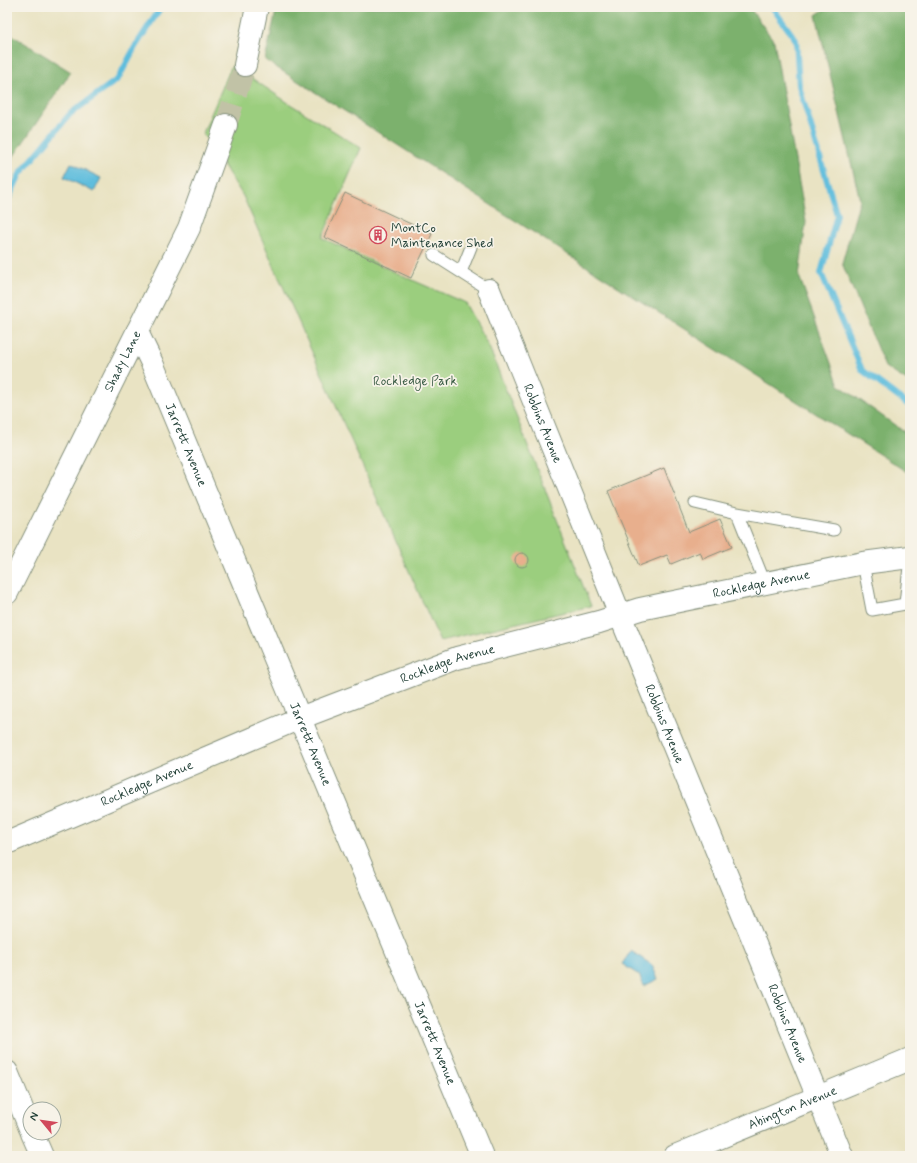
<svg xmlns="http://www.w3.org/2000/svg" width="917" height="1163" viewBox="0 0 917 1163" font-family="Mynerve,sans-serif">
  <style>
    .green { fill: #9bce7e; stroke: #5d8659 }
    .forest { fill: #7cb16d; stroke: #4e7750 }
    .water { fill: #5fbddd; stroke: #3f7d88 }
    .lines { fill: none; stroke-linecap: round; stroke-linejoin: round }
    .stream { stroke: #5fbddd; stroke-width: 6 }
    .building { fill: #e8af8d }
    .street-tunnel { stroke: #c1c2a6; stroke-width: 22; stroke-dasharray: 22 11; stroke-linecap: butt }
    .lane-casing { stroke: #84907c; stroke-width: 13 }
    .street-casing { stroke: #84907c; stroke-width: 24 }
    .lane { stroke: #fff; stroke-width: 11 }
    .street { stroke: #fff; stroke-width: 22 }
    .labels { text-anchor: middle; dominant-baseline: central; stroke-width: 3.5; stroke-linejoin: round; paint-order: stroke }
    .poi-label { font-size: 13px; fill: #1f3d34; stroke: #f7f3e8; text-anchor: start }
    .street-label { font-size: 13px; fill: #1f3d34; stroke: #f7f3e8 }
    .park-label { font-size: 13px; fill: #385a43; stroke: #f7f3e8 }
  </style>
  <rect width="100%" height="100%" fill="#f7f3e8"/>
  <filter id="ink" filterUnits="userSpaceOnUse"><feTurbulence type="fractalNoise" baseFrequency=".025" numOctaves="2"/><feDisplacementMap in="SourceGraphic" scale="8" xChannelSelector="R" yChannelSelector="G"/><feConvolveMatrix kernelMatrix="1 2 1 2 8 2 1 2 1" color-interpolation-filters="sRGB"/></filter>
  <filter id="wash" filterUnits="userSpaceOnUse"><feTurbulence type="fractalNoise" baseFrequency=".012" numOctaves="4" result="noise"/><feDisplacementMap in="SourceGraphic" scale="16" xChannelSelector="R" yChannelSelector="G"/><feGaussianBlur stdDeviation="0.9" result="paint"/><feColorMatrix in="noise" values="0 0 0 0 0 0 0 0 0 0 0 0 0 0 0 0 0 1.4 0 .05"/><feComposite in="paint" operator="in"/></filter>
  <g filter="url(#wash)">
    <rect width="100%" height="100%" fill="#e9e3c3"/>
    <!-- green -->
    <path class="green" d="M232,65L290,104L361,148L322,238L410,279L465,303L489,347L591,606L440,641L243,196L203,133Z"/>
    <!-- forest -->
    <path class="forest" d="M277,7H749L774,41L806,222L799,276L839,385L910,436V474L265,60Z
      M828,7H910V383L885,367L842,263L860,200L816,15Z
      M7,32L71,72L7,166Z"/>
    <!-- water -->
    <path class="water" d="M71,163L101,178L94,192L64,177Z
      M631,951L652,965L658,979L644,986L639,975L622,964Z"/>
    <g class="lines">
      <!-- stream -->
      <path class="stream" d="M772,7L796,40L799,86L837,215L821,273L862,370L910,406
        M7,202L20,174L70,114L118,79L135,47L161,7"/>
    </g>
    <g id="blocks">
      <!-- building -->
      <path class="building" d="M345,193L432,234L411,278L324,237Z
        M664,468L689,532L720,519L732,547L703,559L700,552L671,564L667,555L639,566L608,491Z
        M515 560a7 7 0 1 1 14 0a7 7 0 1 1-14 0Z"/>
    </g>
  </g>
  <g filter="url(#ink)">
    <use href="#blocks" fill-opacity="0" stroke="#84907c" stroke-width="1"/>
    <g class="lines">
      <!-- street-tunnel -->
      <path class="street-tunnel" d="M226,125L245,65"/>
      <defs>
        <path id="lane" d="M434,255L489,290
          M461,272L471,247
          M695,503L737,513L765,583
          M737,513L834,530
          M863,563L872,610L905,604L910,557"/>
        <g id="street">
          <path d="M245,65L257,7"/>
          <path id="s1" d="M489,290L620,615L842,1156"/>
          <path id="s2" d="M137,332L152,363L482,1156"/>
          <path id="s3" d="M7,593L189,228L226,125"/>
          <path id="s4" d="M7,843L300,718L457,658L599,622L640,609L863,563L910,557"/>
          <path d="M7,1072L30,1128"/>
          <path d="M32,1133L42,1156"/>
          <path id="s5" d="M675,1156L910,1059"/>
        </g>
      </defs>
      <!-- lane casing -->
      <use href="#lane" class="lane-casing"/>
      <!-- street casing -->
      <use href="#street" class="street-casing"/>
      <!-- lane -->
      <use href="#lane" class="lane"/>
      <!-- street -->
      <use href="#street" class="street"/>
    </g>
  </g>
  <!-- icons -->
  <defs>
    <symbol id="building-ring" viewBox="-11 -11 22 22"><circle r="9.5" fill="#f7f3e8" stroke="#d1495b" stroke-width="1.5"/><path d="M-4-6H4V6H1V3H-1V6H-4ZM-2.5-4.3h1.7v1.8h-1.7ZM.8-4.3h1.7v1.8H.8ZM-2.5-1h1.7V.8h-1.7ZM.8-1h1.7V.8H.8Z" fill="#d1495b"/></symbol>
  </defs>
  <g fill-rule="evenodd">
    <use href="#building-ring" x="368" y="225" width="20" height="20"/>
  </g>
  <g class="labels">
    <!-- poi labels -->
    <g class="poi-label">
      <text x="391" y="228">MontCo<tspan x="391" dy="15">Maintenance Shed</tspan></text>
    </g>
    <!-- street labels -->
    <g class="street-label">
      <text stroke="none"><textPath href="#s3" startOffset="259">Shady Lane</textPath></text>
      <text stroke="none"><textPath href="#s1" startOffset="144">Robbins Avenue</textPath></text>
      <text stroke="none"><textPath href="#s2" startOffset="123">Jarrett Avenue</textPath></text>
      <text stroke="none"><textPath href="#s4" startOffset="800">Rockledge Avenue</textPath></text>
      <text stroke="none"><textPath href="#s4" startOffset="476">Rockledge Avenue</textPath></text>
      <text stroke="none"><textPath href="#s1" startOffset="468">Robbins Avenue</textPath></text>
      <text stroke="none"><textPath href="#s2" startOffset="447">Jarrett Avenue</textPath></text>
      <text stroke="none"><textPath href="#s4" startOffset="152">Rockledge Avenue</textPath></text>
      <text stroke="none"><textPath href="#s1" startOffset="792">Robbins Avenue</textPath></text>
      <text stroke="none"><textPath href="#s2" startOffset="771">Jarrett Avenue</textPath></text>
      <text stroke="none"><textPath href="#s5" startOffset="127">Abington Avenue</textPath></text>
    </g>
    <!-- park labels -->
    <g class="park-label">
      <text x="415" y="381">Rockledge Park</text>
    </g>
  </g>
  <!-- margin -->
  <rect width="917" height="1163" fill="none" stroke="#f7f3e8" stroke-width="24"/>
  <!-- north arrow -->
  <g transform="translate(42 1121) rotate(299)"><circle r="19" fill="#f7f3e8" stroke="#a1aaa0"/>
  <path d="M0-3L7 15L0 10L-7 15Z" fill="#d1495b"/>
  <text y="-6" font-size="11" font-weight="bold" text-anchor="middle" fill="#1f3d34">N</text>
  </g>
</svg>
